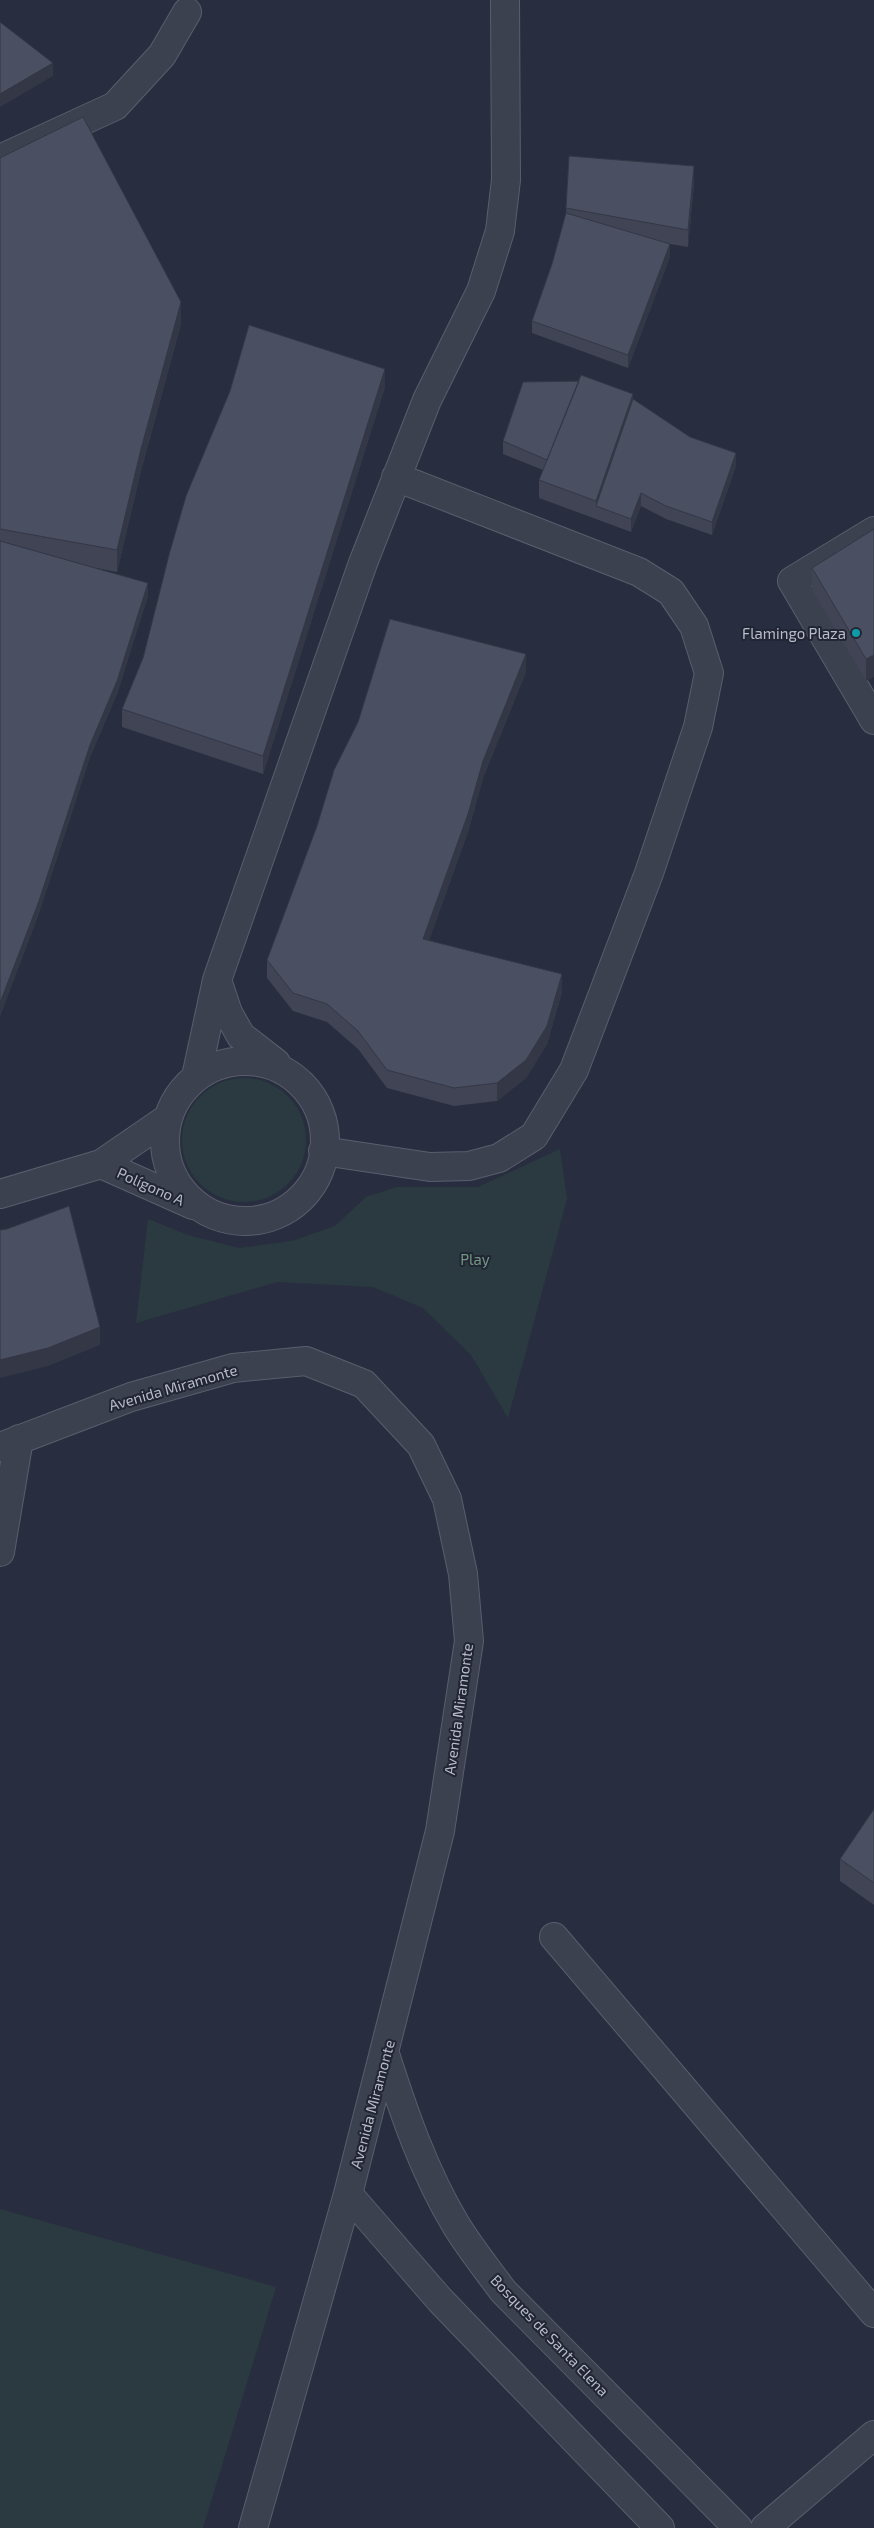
<svg xmlns="http://www.w3.org/2000/svg" width="874" height="2528" viewBox="0 0 874 2528" font-family="'Exo 2',sans-serif">
  <style>
    .green { fill: #2a3a40 }
    .lines { fill: none; stroke-linecap: round; stroke-linejoin: round }
    .minor-casing { stroke: #5a5e6c; stroke-width: 30 }
    .minor { stroke: #3c414f; stroke-width: 28 }
    .wall { fill: #404454 }
    .shaded-wall { fill: #343745 }
    .building { fill: #4a4f62; stroke: #343745 }
    .culture-dot { fill: #0f9aa8; stroke: #212534; stroke-width: 2 }
    .labels { text-anchor: middle; dominant-baseline: central; stroke-width: 4; stroke-linejoin: round; paint-order: stroke }
    .poi-label { font-size: 15px; fill: #b9bcc9; stroke: #212534; text-anchor: end }
    .street-label { font-size: 15px; fill: #b9bcc9; stroke: #212534 }
    .park-label { font-size: 15px; fill: #729881; stroke: #212534 }
  </style>
  <rect width="100%" height="100%" fill="#282e3f"/>
  <!-- green -->
  <path class="green" d="M182 1140a62 62 0 1 1 124 0a62 62 0 1 1-124 0Z
    M560,1149L567,1199L508,1418L471,1355L423,1308L373,1287L277,1282L136,1323L148,1219L188,1235L239,1248L292,1241L335,1226L366,1197L397,1187H478Z
    M0,2209L276,2287L203,2528H0Z"/>
  <g class="lines">
    <defs>
      <path id="minor" d="M0,159L115,106L162,55L187,12
        M874,531L792,581L874,720
        M217,980L228,1013L241,1036L276,1063
        M165 1141a80 80 0 1 1 160 0a80 80 0 1 1-160 0Z
        M196,1077L217,980L363,563L427,400L481,291L500,231L506,180L505,0
        M323,1151L430,1167L469,1166L499,1158L534,1136L574,1070L649,873L698,727L709,673L694,626L671,592L639,572L396,477
        M101,1164L193,1205
        M0,1194L101,1164L168,1118
        M0,1447L131,1397L233,1368L306,1361L364,1384L421,1445L447,1499L463,1574L469,1641L440,1831L348,2194L253,2528
        M0,1552L19,1439
        M554,1937L874,2313
        M385,2054C404,2113 424,2172 456,2225C470,2248 487,2269 503,2291L738,2528
        M348,2194L440,2300L660,2528
        M765,2528L874,2435"/>
    </defs>
    <!-- minor casing -->
    <use href="#minor" class="minor-casing"/>
    <!-- minor -->
    <use href="#minor" class="minor"/>
  </g>
  <!-- wall -->
  <path class="wall" d="M569,156L694,184L688,247L670,244V257L628,368L532,333V321L552,264L566,213Z
    M0,158L181,324L141,471L117,572L96,568L148,596L117,694L90,757L39,913L0,1016Z
    M385,387L263,774L122,727V709Z
    M633,399L690,437L736,466L712,535L666,519L641,506L631,532L539,498V480L543,470L503,454V441Z
    M874,529L866,681L812,590V568Z
    M526,672L483,778L468,832L429,940L562,992L547,1044L526,1078L497,1101L454,1106L387,1088L358,1049L327,1022L293,1011L267,978V960Z
    M874,1809V1905L840,1881V1859Z"/>
  <!-- shaded-wall -->
  <path class="shaded-wall" d="M53,63V76L0,107V94Z
    M694,166V184L688,247V230Z
    M670,244V257L628,368V355Z
    M181,302V324L141,471L117,572V550L141,449Z
    M385,369V387L263,774V756Z
    M633,394V412L596,506V501Z
    M736,453V466L712,535V522Z
    M641,493V506L631,532V519Z
    M148,583V596L117,694L90,757L39,913L0,1016V1003L90,745Z
    M526,654V672L483,778L468,832L423,957V939L483,761Z
    M874,655V677L866,681V659Z
    M562,974V992L547,1044L526,1078L497,1101V1083Z
    M100,1327V1345L48,1366L0,1378V1360Z"/>
  <!-- building -->
  <path class="building" d="M0,22L53,63L0,94Z
    M83,117L181,302L141,449L117,550L0,529V158Z
    M569,156L694,166L688,230L566,208Z
    M566,213L670,244L628,355L532,321L552,264Z
    M249,325L385,369L263,756L122,709L143,658L170,551L186,496L230,391Z
    M581,375L633,394L596,501L539,480Z
    M579,381L547,460L503,441L523,382Z
    M633,399L690,437L736,453L712,522L666,506L641,493L631,519L596,506Z
    M874,529V655L866,659L812,568Z
    M0,541L148,583L117,681L90,745L39,901L0,1003Z
    M390,619L526,654L483,761L468,814L423,939L562,974L547,1026L526,1060L497,1083L454,1088L387,1070L358,1031L327,1004L293,993L267,960L317,826L334,770L358,722Z
    M69,1206L100,1327L48,1348L0,1360V1230L7,1229Z
    M874,1809V1883L840,1859Z"/>
  <!-- markers -->
  <circle class="culture-dot" cx="856" cy="633" r="5"/>
  <g class="labels">
    <!-- poi labels -->
    <g class="poi-label">
      <text x="846" y="633">Flamingo Plaza</text>
    </g>
    <!-- street labels -->
    <g class="street-label">
      <text transform="translate(151 1186) rotate(24)">Polígono A</text>
      <text transform="translate(173 1387) rotate(-16)">Avenida Miramonte</text>
      <text transform="translate(458 1709) rotate(-82)">Avenida Miramonte</text>
      <text transform="translate(372 2104) rotate(-75)">Avenida Miramonte</text>
      <text transform="translate(550 2335) rotate(46)">Bosques de Santa Elena</text>
    </g>
    <!-- park labels -->
    <g class="park-label">
      <text x="475" y="1259">Play</text>
    </g>
  </g>
</svg>
